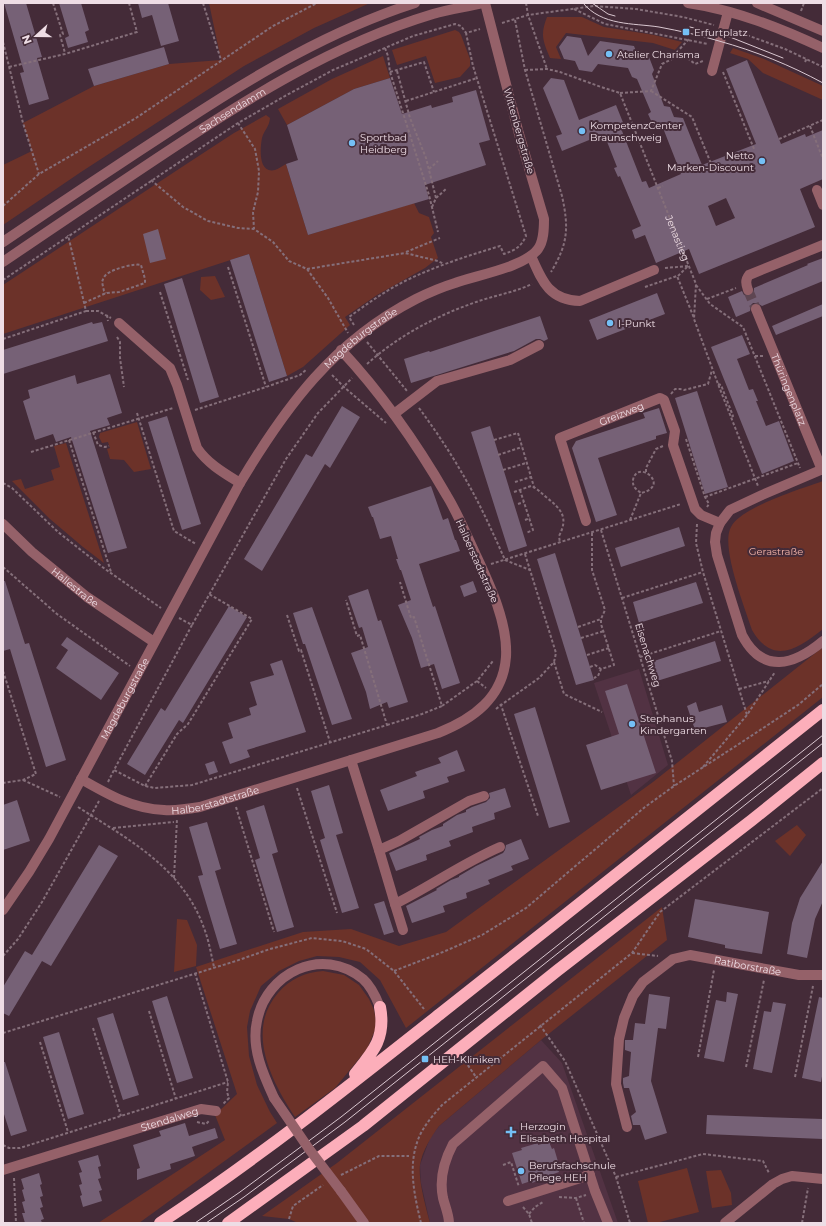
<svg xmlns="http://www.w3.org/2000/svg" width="826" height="1226" viewBox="0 0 826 1226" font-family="Montserrat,sans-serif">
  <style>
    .built { fill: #523243 }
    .green { fill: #6c3229 }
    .building { fill: #766176; fill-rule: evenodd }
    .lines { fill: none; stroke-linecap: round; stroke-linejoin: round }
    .minor-tunnel { stroke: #5e4652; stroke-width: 10; stroke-dasharray: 10 5; stroke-linecap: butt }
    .path { stroke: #856f7a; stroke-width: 2; stroke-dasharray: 3 2; stroke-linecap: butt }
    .minor { stroke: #956169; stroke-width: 10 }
    .highway { stroke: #fcaeba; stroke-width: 12 }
    .tram { stroke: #d9c7d0; stroke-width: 1 }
    .minor-bridge { stroke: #956169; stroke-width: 10 }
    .poi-dot { fill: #74c0f6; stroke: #442b38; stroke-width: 1.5 }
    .labels { text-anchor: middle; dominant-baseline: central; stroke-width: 4; stroke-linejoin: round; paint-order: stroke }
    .poi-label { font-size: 10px; fill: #eedde5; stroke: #442b38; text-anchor: start }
    .street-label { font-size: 10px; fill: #eedde5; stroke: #442b38 }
    .park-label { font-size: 10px; fill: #f3b4a9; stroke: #442b38 }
  </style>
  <rect width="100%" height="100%" fill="#442b38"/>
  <!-- built -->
  <path class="built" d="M639,669L668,765L631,795L594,683Z
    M541,1040L562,1063L618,1223H430L421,1183L420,1165L430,1138L439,1126Z"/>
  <!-- green -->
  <path class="green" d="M209,3H370L314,28L244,66L81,172L3,225V165L32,151L23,123L94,86L169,64L221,60Z
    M547,17H582L604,27L654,35L682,42L675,50L653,43L566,33L556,47L561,59L550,58C543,41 540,35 547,17Z
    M455,30L459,32L461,35L470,59V66L460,77L435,83L426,56L397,65L392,50Z
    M733,48L764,59L823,86V100L763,73L748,59L730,53Z
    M383,56L390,78L354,89L287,125L278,109L332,79Z
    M266,115L270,118C269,128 264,130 262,138C260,148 258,174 275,170C278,169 282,166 286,164L308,235L414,203L419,213L429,217L434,233L431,237L438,258L425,268L377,295L345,317L350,325L303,367L287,376L249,254L3,334V285L188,163L234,133Z
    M215,276L225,297L211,300L200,290L201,277Z
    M137,422L151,469L134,472L124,460L110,459L107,449L110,448L108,442L102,443L99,437L100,433Z
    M66,443L104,563L83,547L50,519L12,481L21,479L25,489L54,480L51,470L60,467L54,446Z
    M823,481V629C798,649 773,666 752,630C745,608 720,546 731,527C741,507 801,489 823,481Z
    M823,647V697L406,1028L380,980L360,962L339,957L317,956L299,961L279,971L261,986L250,1011L247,1027L249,1056L257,1085L270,1112L277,1123L139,1223H98L225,1140L215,1115L237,1094L196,967L303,932L351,929L399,946L446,932L653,782Z
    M797,825L806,835L790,856L775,841Z
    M662,907L667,940L541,1040L439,1126C431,1137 422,1151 420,1165C418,1180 426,1208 430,1223H298L289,1219L262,1216L337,1163Z
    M177,919L187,920L197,945L196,966L174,972Z
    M323,971L344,975L359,985L369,999L374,1010L376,1021L375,1030L367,1049L335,1088L295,1117C272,1082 245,1031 278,993C290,979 305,972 323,971Z
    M687,1168L699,1212L656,1223H648L638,1181Z
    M721,1170L731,1193L732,1205L712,1208L706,1171Z"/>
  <!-- building -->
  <path class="building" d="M4,3H26L42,57L37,58L49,99L29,105L20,73L24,72Z
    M59,3H81L89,30L85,32L88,42L68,48L65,38L69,36Z
    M138,3H168L179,41L161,46L152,15L142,18Z
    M567,36L581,38L588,56L600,41L634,46L638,56L649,57L654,70L652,74L664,106L670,107L674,117L683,118L702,165L756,144L726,69L747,60L781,144L805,134L806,137L823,130V179L800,189L815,227L699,274L689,249L656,263L645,235L635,239L632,230L641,226L620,176L618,177L614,168L617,167L604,134L562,151L556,136L562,134L543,88L551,78L564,80L579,120L616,105L626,130L622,131L642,182L646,181L649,188L681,174L663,128L654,127L648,114L651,112L637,79L632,77L628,68L598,64L592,72L579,70L575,61L564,59L559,47ZM726,198L735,218L716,226L708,206Z
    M164,47L169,64L94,86L88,69Z
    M390,78L402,114L431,105L432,108L453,102L452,97L476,90L490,140L479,143L486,165L425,185L429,199L308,235L286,164L298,160L287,125L354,89Z
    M158,229L166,259L150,263L143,234Z
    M249,254L287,376L269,382L230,260Z
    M823,258V281L762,306L757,303H753L751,305L750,311L736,317L728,297L742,291L744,295L750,296L754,292V288L808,265L807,264Z
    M182,278L219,397L200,403L164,284Z
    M657,293L665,314L597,340L589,320Z
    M823,304V316L776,335L772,326Z
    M540,316L548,339L544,341L540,339H536L514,351L411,383L404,359L429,351L430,352Z
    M92,322L93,324L102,322L108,341L3,374V350Z
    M742,335L750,354L737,359L749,390L753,389L758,401H756L766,426L779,421L794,461L762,474L711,347Z
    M110,374L122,413L107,418L110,425L90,431L127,548L108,553L71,437L56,442L53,434L35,440L23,401L30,398L28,390L75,375L77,384Z
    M697,391L728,487L705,494L675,398Z
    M342,406L360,417L330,468L325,464L262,571L244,559L306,454L312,457Z
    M659,408L667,433L656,436V439L598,458L617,515L596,522L572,448L576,441L645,418L643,413Z
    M167,416L201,524L182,530L148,422Z
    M490,426L527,546L509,552L471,432Z
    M431,486L443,520L448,518L455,540H456L460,551L419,564L433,607L435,606L460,683L442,689L434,664L421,668L412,638L398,605L411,600L401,570H400L396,559H398L391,536L380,539L373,517H372L368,507Z
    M679,527L685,546L621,567L615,548Z
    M555,553L594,680L576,685L537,559Z
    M3,581H5L25,644L29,643L66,760L46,767L10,649L3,651Z
    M473,581L477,592L464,597L460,586Z
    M696,582L703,603L639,623L633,602Z
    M368,589L378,621L381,620L408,702L389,708L387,702L370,709L366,692L351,653L368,647L362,627L359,628L348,596Z
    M229,606L247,617L183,723L179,720L145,775L127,764L161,708L165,711Z
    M312,607L352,719L332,725L305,644H303L293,613Z
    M67,637L119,673L101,700L56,668L68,650L61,645Z
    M715,641L721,661L657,681L651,662Z
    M282,660L306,732L247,750L250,757L230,764L222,742L233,738L228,723L251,715L249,708L257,705L250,682L274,675L270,664Z
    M627,684L656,773L601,790L586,745L619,734L605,691Z
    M696,702L699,712L722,705L727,722L704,728L705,730L696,733L687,706Z
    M535,707L570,822L549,828L514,714Z
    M457,750L465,771L447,777L449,782L423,791L425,798L388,811L380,790L417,776L415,772L441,763L438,758Z
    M214,761L218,772L209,775L205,764Z
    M329,785L343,833L336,835L359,908L342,913L320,840L325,838L311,791Z
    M505,788L511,807L494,813L495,819L472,827L473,832L449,841L451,846L426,855L427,860L396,871L389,853L420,839L419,837L432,830L443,826V824L457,815L466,812V810L472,807L486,802L490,798L489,793Z
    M17,800L30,841L3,850V805Z
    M264,805L278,852L272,854L294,927L277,932L255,860L260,858L246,811Z
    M207,822L221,869L215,871L237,944L220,949L198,876L203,875L189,827Z
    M521,839L529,859L511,866L513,870L488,880L490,884L466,893L467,898L443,906L445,912L412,923L406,906L437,890L436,889L451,880L459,877V876L476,866L503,853L505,850L506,845Z
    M99,845L118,856L51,966L42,961L9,1016L3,1013V987L25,951L32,955Z
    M823,861V901L815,919L807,958L787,954L792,923L800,898Z
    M695,899L769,912L762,954L725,948V945L688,937Z
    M384,901L394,932L384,935L374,904Z
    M727,992L738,994L724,1062L704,1058L716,1000L726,1002Z
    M649,994L670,997L666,1029L658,1028L651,1081L667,1133L645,1140L640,1125H633L631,1116L636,1112L629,1088H624L623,1083V1078L629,1076L631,1052L625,1050V1040H633L635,1023L645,1024Z
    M167,996L193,1078L177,1083L152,1001Z
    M819,997L823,998V1071L821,1082L802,1078Z
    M773,1002L786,1004L772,1073L753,1069L764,1011L771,1012Z
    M113,1013L139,1095L123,1100L97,1018Z
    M59,1032L84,1114L68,1119L43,1037Z
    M3,1062H5L27,1131L11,1136L3,1111Z
    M707,1115L823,1119V1139L706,1134Z
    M185,1123L189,1136L215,1128L218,1138L192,1147L195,1156L170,1164L171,1169L137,1180V1169L140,1168L133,1145L161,1136L159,1131Z
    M549,1142L552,1149L554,1148L559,1165L557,1166L559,1172L548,1176V1177L532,1183L531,1181L522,1184L512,1153L522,1150L521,1148L538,1143V1145Z
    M98,1155L101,1166L98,1167L101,1178L98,1179L102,1190L99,1191L102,1201L83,1207L80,1196L82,1195L79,1185L82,1184L79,1173L82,1172L78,1161Z
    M39,1173L42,1184L40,1185L43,1196L40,1197L43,1207L40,1208L44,1219L41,1220L42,1223H25L22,1213H25L22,1202L25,1201L22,1190L24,1189L21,1179Z"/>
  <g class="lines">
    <!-- minor-tunnel -->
    <path class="minor-tunnel" d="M748,290L756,309"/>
    <!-- path -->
    <g class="path">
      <path d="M53,3L63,34L60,35L65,53"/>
      <path d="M203,3L221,60"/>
      <path d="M526,3L528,15L547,69"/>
      <path d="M806,3H811"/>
      <path d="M574,9L605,24L708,44"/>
      <path d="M801,11L804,3"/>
      <path d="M515,20L525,70L562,196C569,228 568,244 551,272"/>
      <path d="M502,23L528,15L594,6L636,9L683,17L714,25"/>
      <path d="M733,30L785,49L823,67"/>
      <path d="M3,42L23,123L39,174"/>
      <path d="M385,48L388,56L390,72L429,195L438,232"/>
      <path d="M675,54L680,58L685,56L695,64L703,61"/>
      <path d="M805,62L807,58"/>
      <path d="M9,67L65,54L137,32L129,3"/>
      <path id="s1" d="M525,70L547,69L560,72L601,87L620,93L696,284L694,319L718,384L758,486"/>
      <path d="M397,71L410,118L426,158L436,198L432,207"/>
      <path d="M390,72L424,62L434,92"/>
      <path d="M723,72L754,149"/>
      <path d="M651,91L692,117L712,166"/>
      <path d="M620,93L651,91L662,64L674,58L675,54L689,39"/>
      <path d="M406,101L477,78"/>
      <path d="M238,123L255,149L259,171L258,192L253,212L254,229"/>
      <path d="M810,126L823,159"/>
      <path d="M779,139L823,120"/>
      <path d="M429,169L438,161"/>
      <path d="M151,180L183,207L208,221L238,228L254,229L273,242L289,261L307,269L328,298L348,333"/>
      <path d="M658,188L663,186"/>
      <path d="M436,198L446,189"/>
      <path d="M3,206L39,174L136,118L273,26L317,3"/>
      <path d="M406,252L440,238"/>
      <path d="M228,267L266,387"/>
      <path d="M665,268L688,266"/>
      <path d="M307,269L405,253L438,261L444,264"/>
      <path d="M678,276L688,266"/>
      <path d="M3,280L238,123L285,96L333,70L385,48L413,36L455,24L461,26L466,33L480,29"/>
      <path d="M696,285L710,304L743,327L800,468"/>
      <path d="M645,287L677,276L694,318"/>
      <path d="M160,292L188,380"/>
      <path d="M707,299L736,288"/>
      <path d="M84,303L106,293L119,292L145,283V279L141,265C134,263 113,269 107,274C104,276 103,279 102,282L104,291L106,293"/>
      <path d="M86,311H98L111,318"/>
      <path d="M107,315L108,321"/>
      <path d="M354,325L349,317C367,304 385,291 405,281C436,266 467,256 500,246L504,254C515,250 521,247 526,236L473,66L466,33"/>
      <path d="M117,337L120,342V358L124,387"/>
      <path d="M3,339L86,311L68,235"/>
      <path d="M367,342L407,391"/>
      <path d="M755,356H763"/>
      <path d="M367,364C399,335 438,315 479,301C497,295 515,292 532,284"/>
      <path d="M332,375L344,387L386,423"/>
      <path d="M718,384L721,385L733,416L731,417"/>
      <path d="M671,394L675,389H680L684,390L708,384L712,370"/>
      <path d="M419,408C436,431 452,455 466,480C481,506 493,533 505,560L530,570L556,653L554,662L539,678L501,705L499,703"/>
      <path d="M195,410L266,387L300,375L307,369"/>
      <path d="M137,413L174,531L196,544"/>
      <path d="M93,432L98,445L105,447L109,446"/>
      <path d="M686,439L705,497L709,504L707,507"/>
      <path d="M69,440L111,572"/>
      <path d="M494,440L518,433L534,487"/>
      <path d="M31,452L173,408"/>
      <path d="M498,455L522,447"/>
      <path d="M503,470L526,463"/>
      <path d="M646,472V468L656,449L663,446"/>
      <path d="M515,482L531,477"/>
      <path d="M3,483L12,488L58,532L105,569L161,608"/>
      <path d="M520,490L533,530L526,533"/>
      <path d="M514,492L531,486C537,488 541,493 546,497C561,509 569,517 559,536L560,543"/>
      <path d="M705,497L798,463"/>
      <path d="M518,504L524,502"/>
      <path d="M525,520L530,518"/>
      <path d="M630,520L641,493C672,486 637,458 633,480C632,487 637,490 641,493"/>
      <path d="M697,524L696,543L703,572L747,715"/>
      <path d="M601,530L672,761L674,786"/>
      <path d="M592,533V570L605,610L601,619V624L614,665L601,669L598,676L594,678"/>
      <path d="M525,554L530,570"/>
      <path d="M491,564L681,504"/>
      <path d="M3,567L57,614L130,666"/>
      <path d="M622,598L703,572"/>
      <path d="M287,615L299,651L301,650L330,742"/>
      <path d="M179,618L192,625L286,459L318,413L352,378"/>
      <path d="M192,625L114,770L145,786L155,788L192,785L387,725L360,635L357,636L346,600"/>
      <path d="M578,627L601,619"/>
      <path d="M581,638L604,631"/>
      <path d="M587,655L609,648"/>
      <path d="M640,657L721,631"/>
      <path d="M554,662L564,694L602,712"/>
      <path d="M590,667L595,665L601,669"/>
      <path d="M3,671L36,774L23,780L3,783"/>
      <path d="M477,681L486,688"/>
      <path d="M739,689L769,681"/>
      <path d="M442,706L477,681L493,661"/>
      <path d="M496,709L501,705L538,816"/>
      <path d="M387,725L422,714L442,706L414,617L411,618L400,582"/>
      <path d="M703,767L747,715L775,672"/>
      <path d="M23,780L60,797"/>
      <path d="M108,782L114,770"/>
      <path d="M145,786L177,734L188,724L252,619L209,594"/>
      <path d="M297,788L337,913"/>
      <path d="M78,807C129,840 182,867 204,928C209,941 211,954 214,967"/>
      <path d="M236,807L274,932"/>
      <path d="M113,828L174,822"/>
      <path d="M174,878L177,819"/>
      <path d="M632,953L658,956"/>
      <path d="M3,956L18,939L42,902L99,801"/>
      <path d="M394,971L443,952L482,935L526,908L645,807L674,786L742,742L798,705L823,684"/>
      <path d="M195,973L228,1082L227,1092L229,1098L223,1104"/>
      <path d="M149,1011L176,1099"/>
      <path d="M540,1025L565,1061L616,1177L630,1223"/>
      <path d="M93,1028L121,1116"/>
      <path d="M3,1033L236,961L270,949L312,938L342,941L366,949L394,971L424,1009"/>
      <path d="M40,1042L68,1132"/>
      <path d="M698,1057L714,970"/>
      <path d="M465,1061L476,1077"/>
      <path d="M746,1067L764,980"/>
      <path d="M795,1077L813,986"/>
      <path d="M197,1122L206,1124L209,1121"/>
      <path d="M3,1145L9,1148H20L228,1082"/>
      <path d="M503,1165L511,1162L519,1187"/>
      <path d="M341,1175L379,1156H409"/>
      <path d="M616,1177L703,1154L763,1161L769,1173"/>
      <path d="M14,1178L16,1223"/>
      <path d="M559,1197L576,1198L586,1195"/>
      <path d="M576,1198L584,1223"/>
      <path d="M523,1207L529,1214L532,1223"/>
      <path d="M529,1214L535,1207L543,1202"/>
      <path d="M289,1219L293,1206L323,1185"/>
      <path d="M421,1223C414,1194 407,1163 420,1135C426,1123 434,1114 442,1105L632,953L660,912L823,788"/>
      <path d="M802,1223L808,1188"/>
    </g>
    <!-- minor -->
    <g class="minor">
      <path d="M688,3C735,10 780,28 823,48"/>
      <path d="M757,3L823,31"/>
      <path d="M712,71L728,12"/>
      <path d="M817,190L823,205"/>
      <path d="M3,242C62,202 122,162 182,123C255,75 331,30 415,3"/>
      <path d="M531,256C542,281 549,300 580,301L654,270"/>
      <path id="s2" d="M3,262C54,227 105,193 156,159C243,101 333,44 433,14C450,9 467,7 483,3"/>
      <path d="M748,290C746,284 745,280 749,275L823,245"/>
      <path id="s3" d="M756,309L822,470"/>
      <path d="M119,323L170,368L177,385L197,448C208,464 224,473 240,483"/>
      <path d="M394,414L437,381L510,360L539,345"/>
      <path d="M823,469L762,495L730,510L720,523L716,533L715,542L717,555L742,635C763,675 794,665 823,641"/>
      <path id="s4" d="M586,521L560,438L660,398L664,400L675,431L673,445L695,509L701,515L720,523"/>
      <path id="s5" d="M3,524L32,552L87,597L154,642"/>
      <path d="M351,760L379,850L399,841L469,801L484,796"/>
      <path id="s6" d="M81,779C107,794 133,809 164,810C176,811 188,809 200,807L438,733C473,719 503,698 506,657C508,622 489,583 475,553C466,534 458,514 447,496C417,444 382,394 341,350"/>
      <path d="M379,850L395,904C431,886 463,863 500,847"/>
      <path d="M395,904L403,930"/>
      <path id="s7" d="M3,910L29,872L49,839L240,483C286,406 334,341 416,299C428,293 442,287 455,283C477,275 525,267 538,249C544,241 544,228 544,219L519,134L485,3"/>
      <path d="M274,1098C263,1074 251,1048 257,1021C266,973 322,945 363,979C371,986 376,997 380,1007"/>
      <path id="s8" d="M627,1127L616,1084L619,1039L624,1018L633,996L643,982L673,959L690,955L799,975H823"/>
      <path id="s9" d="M3,1170L201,1109L216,1111"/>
      <path d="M341,1191L364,1223"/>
      <path d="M508,1201L590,1175"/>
      <path d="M449,1223C449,1215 445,1206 443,1198C439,1179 444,1161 453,1144L543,1066L562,1088L595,1191L608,1223"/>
      <path d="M725,1223L773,1184L782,1179L792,1176L823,1179"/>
    </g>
    <!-- highway -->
    <path class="highway" d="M355,1074C373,1052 386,1038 380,1007
      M160,1223C257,1159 349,1086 440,1014C568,913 696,811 823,710
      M228,1223L363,1126L558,970L752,820L823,763"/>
    <!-- tram -->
    <path class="tram" d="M583,3C602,26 633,23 659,27C680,31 699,35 719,41C755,51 790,65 823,83
      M592,3L608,14L615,16
      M690,27L730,37L783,58
      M195,1223L240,1192L341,1117L823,735
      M206,1223L244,1197L345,1122L823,743"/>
    <!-- minor-bridge -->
    <path class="minor-bridge" d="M274,1098L309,1149L341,1191"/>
  </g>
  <!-- markers -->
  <g class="poi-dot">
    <rect x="682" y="28" width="8" height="8" rx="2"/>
    <circle cx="609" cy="54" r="4"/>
    <circle cx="582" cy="131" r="4"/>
    <circle cx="352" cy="143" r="4"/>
    <circle cx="762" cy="161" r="4"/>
    <circle cx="610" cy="323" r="4"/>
    <circle cx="632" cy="724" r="4"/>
    <rect x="421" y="1055" width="8" height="8" rx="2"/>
    <path d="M509 1126h4v4h4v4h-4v4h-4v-4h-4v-4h4z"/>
    <circle cx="521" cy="1171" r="4"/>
  </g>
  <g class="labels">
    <!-- poi labels -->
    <g class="poi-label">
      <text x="694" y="32">Erfurtplatz</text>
      <text x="617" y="54">Atelier Charisma</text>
      <text x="590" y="125">KompetenzCenter<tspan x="590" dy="12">Braunschweig</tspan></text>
      <text x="360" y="137">Sportbad<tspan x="360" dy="12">Heidberg</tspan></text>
      <text x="754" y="155" text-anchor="end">Netto<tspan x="754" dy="12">Marken-Discount</tspan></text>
      <text x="618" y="323">I-Punkt</text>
      <text x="640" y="718">Stephanus<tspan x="640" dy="12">Kindergarten</tspan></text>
      <text x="433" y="1059">HEH-Kliniken</text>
      <text x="520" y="1126">Herzogin<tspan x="520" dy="12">Elisabeth Hospital</tspan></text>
      <text x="529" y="1165">Berufsfachschule<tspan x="529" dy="12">Pflege HEH</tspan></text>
    </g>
    <!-- street labels -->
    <g class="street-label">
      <text stroke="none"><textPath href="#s2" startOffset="275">Sachsendamm</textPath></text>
      <text transform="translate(519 131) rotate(74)">Wittenbergstraße</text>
      <text stroke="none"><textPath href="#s1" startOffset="255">Jenastieg</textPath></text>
      <text stroke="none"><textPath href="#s7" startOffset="679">Magdeburgstraße</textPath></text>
      <text stroke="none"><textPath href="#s3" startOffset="87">Thüringenplatz</textPath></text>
      <text stroke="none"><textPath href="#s4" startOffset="153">Greizweg</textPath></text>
      <text transform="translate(477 561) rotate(66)">Halberstadtstraße</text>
      <text stroke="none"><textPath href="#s5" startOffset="96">Hallestraße</textPath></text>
      <text transform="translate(648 655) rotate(73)">Eisenachweg</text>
      <text stroke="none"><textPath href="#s7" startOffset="244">Magdeburgstraße</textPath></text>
      <text stroke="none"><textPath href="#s6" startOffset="142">Halberstadtstraße</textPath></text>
      <text stroke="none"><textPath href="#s8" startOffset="266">Ratiborstraße</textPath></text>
      <text stroke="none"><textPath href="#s9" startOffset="174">Stendalweg</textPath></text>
    </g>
    <!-- park labels -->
    <g class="park-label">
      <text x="776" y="551">Gerastraße</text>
    </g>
  </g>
  <!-- border -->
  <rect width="826" height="1226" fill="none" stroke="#eedde5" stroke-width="8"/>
  <!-- north arrow -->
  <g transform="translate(36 36) rotate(249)" stroke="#442b38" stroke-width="3" paint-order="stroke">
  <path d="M0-3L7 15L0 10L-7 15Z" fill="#eedde5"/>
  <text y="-6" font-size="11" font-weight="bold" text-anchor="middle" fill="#eedde5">N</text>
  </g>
</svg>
